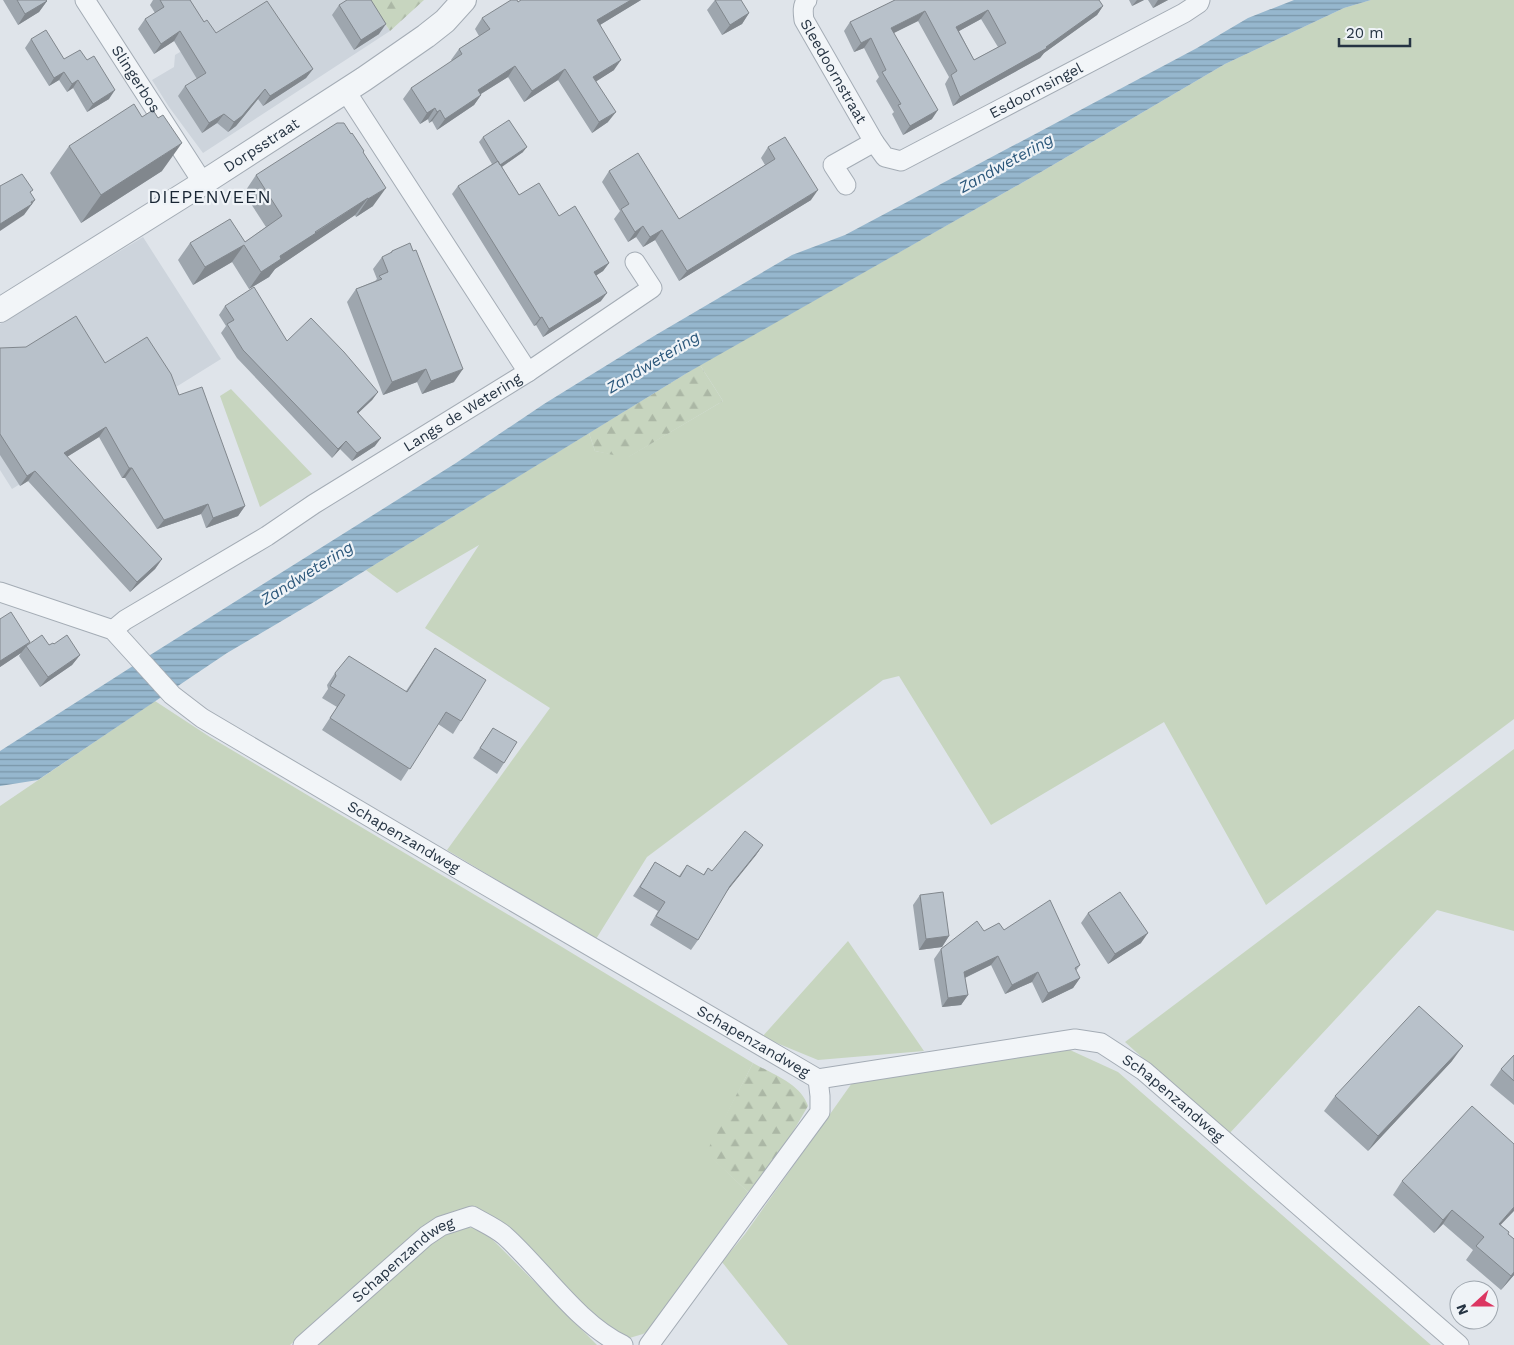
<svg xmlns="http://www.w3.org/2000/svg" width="1514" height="1345" viewBox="0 0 1514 1345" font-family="'Work Sans',sans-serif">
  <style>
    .built { fill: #cdd4dc }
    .grass { fill: #c7d5bf }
    .forest { fill: url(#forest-firs) }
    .water { fill: url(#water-rules) }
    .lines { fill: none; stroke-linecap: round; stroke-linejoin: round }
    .minor-casing { stroke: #a4acb5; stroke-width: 21 }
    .tertiary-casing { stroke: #a4acb5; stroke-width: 26 }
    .minor { stroke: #f2f5f8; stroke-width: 19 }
    .tertiary { stroke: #f2f5f8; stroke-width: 24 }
    .wall { fill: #9ea6ae; fill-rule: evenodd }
    .shaded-wall { fill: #81878d }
    .building { fill: #b8c1ca; stroke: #81878d; fill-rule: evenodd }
    .labels { text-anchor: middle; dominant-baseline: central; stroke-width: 4.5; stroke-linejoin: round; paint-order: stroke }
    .street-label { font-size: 15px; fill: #263443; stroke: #eff3f7 }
    .water-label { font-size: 16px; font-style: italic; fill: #2c587b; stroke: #eff3f7 }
    .quarter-label { font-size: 18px; letter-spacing: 1px; fill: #182533; stroke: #eff3f7 }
  </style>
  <defs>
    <pattern id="forest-firs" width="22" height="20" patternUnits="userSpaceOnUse" patternTransform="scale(1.25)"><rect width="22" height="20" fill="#c7d5bf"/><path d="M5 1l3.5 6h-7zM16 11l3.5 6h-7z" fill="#abb7a5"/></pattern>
    <pattern id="water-rules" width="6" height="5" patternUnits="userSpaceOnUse" patternTransform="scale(1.25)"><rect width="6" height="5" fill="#96b7ce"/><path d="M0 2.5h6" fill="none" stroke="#7a96a9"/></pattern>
  </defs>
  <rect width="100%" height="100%" fill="#dfe4ea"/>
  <!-- built -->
  <path class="built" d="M183,0H369L390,31L203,153L169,107L152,80L174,67L175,55L205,37Z
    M143,237L221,359L12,489L0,470V324Z"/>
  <!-- grass -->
  <path class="grass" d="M1371,0H1514V719L1266,905L1164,722L991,825L899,676L883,680L647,857L596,939L447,850L550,708L425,628L479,545L397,593L366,570L589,433L595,451L628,457L723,401L700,365L1041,172L1225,64L1344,8Z
    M231,389L312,474L260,507L220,396Z
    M155,701L210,737L539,933L753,1063L707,1153L748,1192L649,1330L643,1334L626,1339L613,1336L504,1225C478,1205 469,1206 440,1216L290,1345H0V806Z
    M1514,749V931L1437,910L1228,1135L1125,1042Z
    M848,941L924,1051L818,1060L762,1037Z
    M1070,1050L1118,1072L1431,1345H788L722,1262L745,1234L852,1083L953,1063Z
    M456,1228H480L498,1245L597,1345H317L434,1237Z"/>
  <!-- forest -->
  <path class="forest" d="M369,0H424L390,31Z
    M700,365L723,401L627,458L595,451L589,433Z
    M753,1063C772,1074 801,1084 808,1106L777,1159L748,1192L706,1153Z"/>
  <!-- water -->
  <path class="water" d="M1294,0H1371L1344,8L1225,64L1041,172L687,373L314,602L227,653L38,780L0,786V751L147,657L456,463L544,404L654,336L792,255L845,235L1197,48L1248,18Z"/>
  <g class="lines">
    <defs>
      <g id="minor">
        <path id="s1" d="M85,0L203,183"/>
        <path id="s2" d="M807,0C802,5 803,13 804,20L874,142L885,157L901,161L1184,13L1199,3L1200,0"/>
        <path d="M846,185L833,165L874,142"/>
        <path d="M528,372L652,288L635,262"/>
        <path id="s3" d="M0,592L113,630L172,695L202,718L463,872L818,1079L1075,1039L1101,1043L1144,1071L1459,1345"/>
        <path id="s4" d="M113,630L125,620L267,536L314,504L528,372L345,90"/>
        <path id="s5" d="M303,1345L426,1236L441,1226L472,1216C482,1222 496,1228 505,1236C542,1269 578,1324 623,1345"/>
        <path d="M649,1345L820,1112V1096L818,1079"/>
      </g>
      <g id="tertiary">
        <path id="s6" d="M0,310L203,183L364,79L426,36L445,21L464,0"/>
      </g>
    </defs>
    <!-- minor casing -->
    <use href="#minor" class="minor-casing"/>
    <!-- tertiary casing -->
    <use href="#tertiary" class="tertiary-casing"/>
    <!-- minor -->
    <use href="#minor" class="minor"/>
    <!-- tertiary -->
    <use href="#tertiary" class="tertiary"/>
  </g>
  <!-- wall -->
  <path class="wall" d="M3,0H46L47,1L39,12L18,25Z
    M153,0H190L204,22L216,33L313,69L306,78L263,106L258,99L236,126L228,132L217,123L202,133L178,96L185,86L197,79L174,41L154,54L138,29L145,19L155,13L150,5Z
    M521,0H641L600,25L614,70L596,81L608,122L592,133L558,80L524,102L508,77L481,94V95L474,105L437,130L432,121L429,123L428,119L420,124L403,99L411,88L452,61L451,60L459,49L479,36L475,29L482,18Z
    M715,0L749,13L742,24L722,35L707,10Z
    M895,0L1103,6L1097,15L1044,53L1040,58L953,106L945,84L949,77L918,21L893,33L932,119L903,135L892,114L894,112L876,81L879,77L864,48L854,52L844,31L850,22ZM981,19L998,47L974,60L959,31Z
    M1129,0H1144L1132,6Z
    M1148,0H1168L1153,8Z
    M339,5L379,34L354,50L332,15Z
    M31,39L64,59L109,99L87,112L73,88L67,92L59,80L49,86L25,48Z
    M142,117L158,118L162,171L81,223L50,173L69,146Z
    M351,134L364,151L363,153L373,206L356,217L355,215L305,248L303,250L275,269L269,277L249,289L232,262L193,285L178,260L190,243L245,242L266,227L244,193L256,175Z
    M483,137L523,152L502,167L519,195L559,216L609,263L603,271L596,275L601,301L543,337L536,325L534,326L452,194L458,186L492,164L479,142Z
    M768,147L811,200L679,281L655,240L643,247L636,237L628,242L614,219L620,211L602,182L609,171L679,219L765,165L761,158Z
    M392,251L454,382L422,394L417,382L383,395L347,302L356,289L375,281L377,279L373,269L382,257L390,253Z
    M225,306L378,392L372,400L358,413L375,446L352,461L340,449L332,458L237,358L221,333L226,326L219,315Z
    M0,348L105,363L179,395L245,506L238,516L206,528L201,514L157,529L125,478H122L99,437L67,457L162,559L155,569L130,592L28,481L20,486L0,455Z
    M0,619L27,645H49L54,644L80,655L72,665L40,687L19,656L21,653L0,667Z
    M435,648L461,721L453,734L438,724L401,781L322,730L337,707L322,698L328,689L327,685L335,673L406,691Z
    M493,728L504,763L497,774L473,758Z
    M763,845L756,855L727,891L698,940L691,950L650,925L658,911L633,896L655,862L679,876L687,865L703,875L708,868L712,871Z
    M920,895L949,936L942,947L919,950L913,905Z
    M1088,913L1141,943L1108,964L1081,923Z
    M1004,930L1080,965L1076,971L1080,978L1073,988L1042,1003L1032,982L1005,994L991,965L965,978L968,995L961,1005L942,1007L934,959L941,949L984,931Z
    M1514,1055V1105L1490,1085L1501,1069Z
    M1452,1061L1368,1151L1324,1111L1335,1096Z
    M1402,1181L1501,1225L1508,1234L1514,1239V1275L1501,1290L1466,1260L1473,1250L1443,1224L1434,1233L1393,1195Z"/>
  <!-- shaded-wall -->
  <path class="shaded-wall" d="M631,0H641L590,31L597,20Z
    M1137,0H1144L1132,6Z
    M1158,0H1168L1153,8Z
    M47,1L39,12L18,25L25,14Z
    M1103,6L1097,15L1044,53L1040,58L953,106L960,97L1046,47Z
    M988,10L981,19L950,36L956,27Z
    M925,11L918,21L884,38L891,28Z
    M749,13L742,24L722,35L730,25Z
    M386,24L379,34L354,50L361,40Z
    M180,31L174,41L154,54L161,44Z
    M871,38L864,48L854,52L861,43Z
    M621,60L614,70L586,88L593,77Z
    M515,66L508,77L471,100L478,90Z
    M313,69L306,78L263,106L270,96Z
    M565,69L558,80L524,102L532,91Z
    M64,72L59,80L49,86L54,78Z
    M78,80L73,88L67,92L72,84Z
    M265,89L258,99L236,126L228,132L234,122Z
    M115,90L109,99L87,112L93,104Z
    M481,95L474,105L437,130L445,119Z
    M435,108L428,119L420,124L427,113Z
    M440,110L432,121L429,123L437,112Z
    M938,110L932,119L903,135L910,126Z
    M616,112L608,122L592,133L599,122Z
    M224,114L217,123L202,133L209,123Z
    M182,143L162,171L81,223L101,195Z
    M527,147L523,152L497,170L500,165Z
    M386,188L373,206L356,217L368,199Z
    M818,190L811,200L679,281L687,271Z
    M368,198L355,215L275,269L269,277L249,289L261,272L280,256Z
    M35,200L24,215L0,231V224Z
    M643,226L636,237L628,242L635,232Z
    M662,230L655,240L643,247L650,237Z
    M244,245L232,262L193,285L205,267Z
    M609,263L603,271L588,281L594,272Z
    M607,293L601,301L543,337L549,329Z
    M542,317L536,325L534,326L540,318Z
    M426,369L417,382L383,395L392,382Z
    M463,369L454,382L422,394L431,381Z
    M378,392L372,400L351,420L357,412Z
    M106,427L99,437L57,463L64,453Z
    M381,438L375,446L352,461L357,453Z
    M346,441L340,449L332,458L338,449Z
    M129,468H132L125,478H122Z
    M35,471L28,481L20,486L27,476Z
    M208,504L201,514L157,529L164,520Z
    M245,506L238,516L206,528L213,518Z
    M162,559L155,569L130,592L137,582Z
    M30,642L21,653L0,667V661Z
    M80,655L72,665L40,687L48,677Z
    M763,845L756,855L723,896L730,886Z
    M1148,933L1141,943L1108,964L1115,954Z
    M949,936L942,947L919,950L926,939Z
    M998,956L991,965L958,981L964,972Z
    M1038,972L1032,982L1005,994L1012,985Z
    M1080,978L1073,988L1042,1003L1048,993Z
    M968,995L961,1005L942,1007L948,998Z
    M1463,1046L1452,1061L1368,1151L1378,1136Z
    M1514,1207V1211L1489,1237L1499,1224Z
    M1452,1210L1443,1224L1434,1233L1443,1220Z
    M1514,1272V1275L1501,1290L1511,1276Z"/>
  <!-- building -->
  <path class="building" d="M17,0H46L47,1L25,14Z
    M160,0H190L204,22L207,20L216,33L267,1L313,69L270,96L265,89L242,116L234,122L224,114L209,123L185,86L206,73L180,31L161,44L145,19L164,7Z
    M347,0H371L386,24L361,40L339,5Z
    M511,0H517L518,2L521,0H631L597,20L621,60L593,77L616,112L599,122L565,69L532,91L515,66L478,90L481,95L445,119L440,110L437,112L435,108L427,113L411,88L462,54L459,49L490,29L482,18Z
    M715,0H741L749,13L730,25Z
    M895,0H1099L1103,6L1046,47L1047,48L960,97L951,75L957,71L925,11L891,28L938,110L910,126L898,105L901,104L882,72L886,70L871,38L861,43L850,22ZM988,10L1006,43L974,60L956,27Z
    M46,30L64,59L80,50L87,60L94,56L115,90L93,104L78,80L72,84L64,72L54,78L31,39Z
    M134,104L142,117L153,110L158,118L163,115L182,143L101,195L69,146Z
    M509,120L527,147L500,165L483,137Z
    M337,123H344L351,134L352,133L364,151L363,152L386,188L368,199V198L315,232L316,233L280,256L281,259L261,272L244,245L205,267L190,243L230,219L245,242L282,216L256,175Z
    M785,137L818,190L687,271L662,230L650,237L643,226L635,232L621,209L629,204L609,171L638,153L679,219L775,159L768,147Z
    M498,161L519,195L539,183L559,216L575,206L609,263L594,272L607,293L549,329L542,317L540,318L458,186Z
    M22,174L33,190L30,192L35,200L31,202L32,204L0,224V186Z
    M410,243L413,251L416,250L463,369L431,381L426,369L392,382L356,289L382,279L379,276L388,272L382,257L392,252V251Z
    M254,287L287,341L311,318L344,352L378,392L357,412L381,438L357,453L346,441L338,449L243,350L227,324L234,320L225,306Z
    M76,316L105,363L147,337L171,374L179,395L202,387L245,506L213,518L208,504L164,520L132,468H129L106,427L64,453L162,559L137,582L35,471L27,476L0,434V348L26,347Z
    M11,612L30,642L0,661V619Z
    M42,635L49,645L53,643L54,644L67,635L80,655L48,677L26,646Z
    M435,648L486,680L461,721L446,712L410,769L330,718L345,695L330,686L336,676L335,673L349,656L407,692Z
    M493,728L517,742L504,763L480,748Z
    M745,831L763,845L730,886L698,940L656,916L665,902L640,887L655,862L680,877L687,865L704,875L708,868L712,871Z
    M943,892L949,936L926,939L920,895Z
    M1120,892L1148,933L1115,954L1088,913Z
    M1050,900L1080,965L1075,968L1080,978L1048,993L1038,972L1012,985L998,956L964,972L968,995L948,998L941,949L977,921L984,931L999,923L1004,930Z
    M1419,1006L1463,1046L1378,1136L1335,1096Z
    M1514,1055V1081L1501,1069Z
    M1472,1106L1514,1144V1207L1499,1224L1509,1232L1508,1234L1514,1239V1272L1511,1276L1476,1246L1484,1237L1452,1210L1443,1220L1402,1181Z"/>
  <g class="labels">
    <!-- street labels -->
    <g class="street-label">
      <text stroke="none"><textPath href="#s2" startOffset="80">Sleedoornstraat</textPath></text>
      <text stroke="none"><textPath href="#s1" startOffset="94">Slingerbos</textPath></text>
      <text stroke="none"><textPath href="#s2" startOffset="349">Esdoornsingel</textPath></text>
      <text stroke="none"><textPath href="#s6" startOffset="309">Dorpsstraat</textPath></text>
      <text stroke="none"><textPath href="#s4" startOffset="412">Langs de Wetering</textPath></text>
      <text stroke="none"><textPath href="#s3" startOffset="479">Schapenzandweg</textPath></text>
      <text stroke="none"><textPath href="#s3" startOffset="884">Schapenzandweg</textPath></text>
      <text stroke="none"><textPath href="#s3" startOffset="1336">Schapenzandweg</textPath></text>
      <text stroke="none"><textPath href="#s5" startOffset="132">Schapenzandweg</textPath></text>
    </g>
    <!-- water labels -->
    <g class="water-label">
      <text transform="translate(1006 163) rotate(-29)">Zandwetering</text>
      <text transform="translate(653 362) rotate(-31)">Zandwetering</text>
      <text transform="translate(307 573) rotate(-32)">Zandwetering</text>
    </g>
    <!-- quarter labels -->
    <g class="quarter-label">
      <text x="210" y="196">DIEPENVEEN</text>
    </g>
  </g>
  <!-- north arrow -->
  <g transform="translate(1474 1305) rotate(249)"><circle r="24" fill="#eff3f7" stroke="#9fa7af"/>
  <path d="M0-4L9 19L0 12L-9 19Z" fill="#dc3662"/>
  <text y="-8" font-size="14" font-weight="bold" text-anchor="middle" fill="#263443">N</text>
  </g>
  <!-- scale -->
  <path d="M1339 38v8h71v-8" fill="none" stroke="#263443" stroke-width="2.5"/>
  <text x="1346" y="38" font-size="15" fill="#263443" stroke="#eff3f7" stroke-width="4" paint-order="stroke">20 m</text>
</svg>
